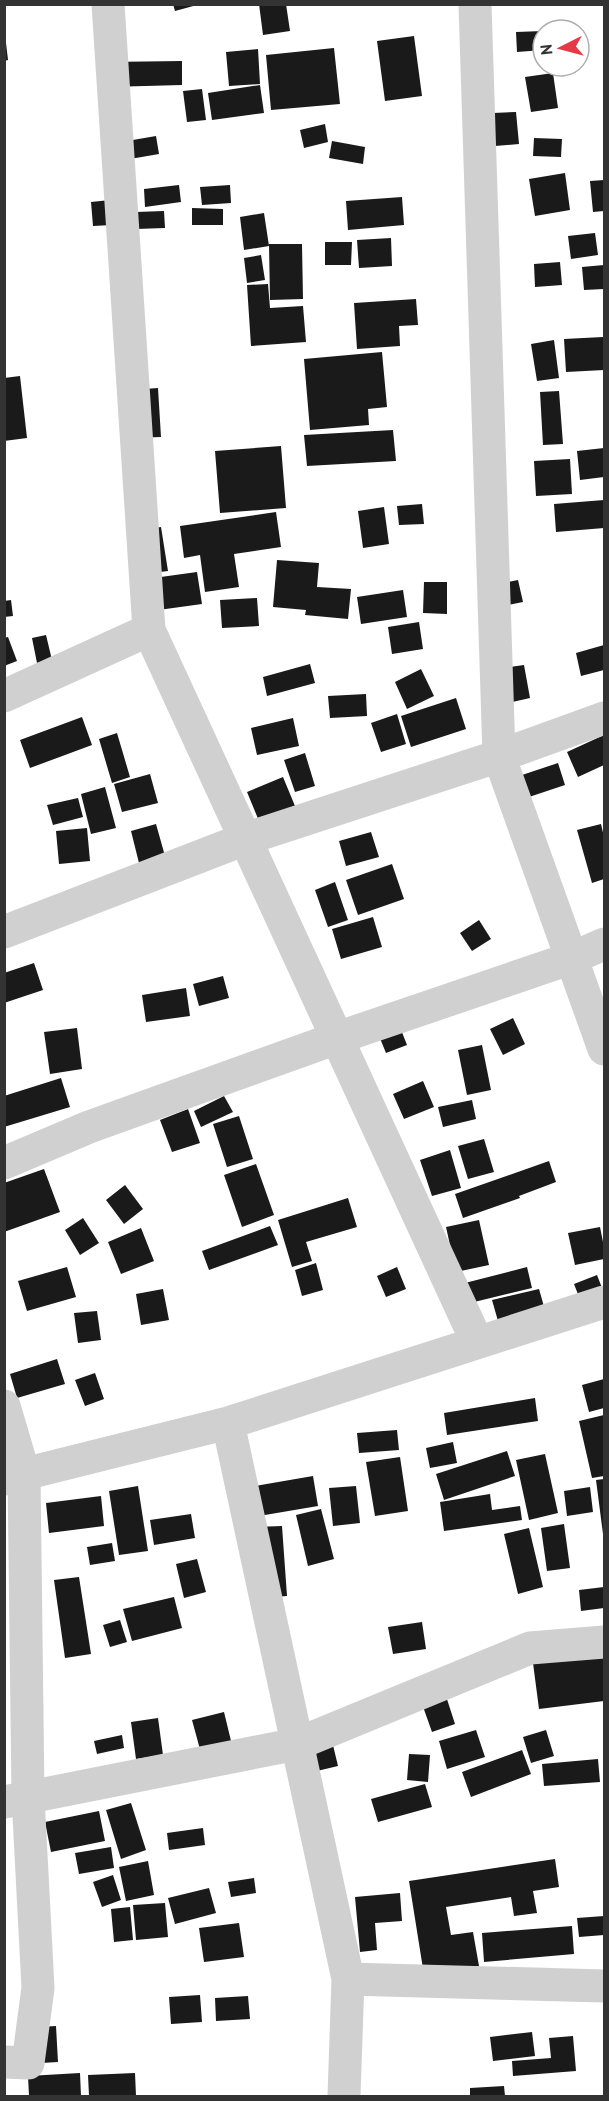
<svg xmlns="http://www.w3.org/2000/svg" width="609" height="2101" viewBox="0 0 609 2101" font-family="'PT Sans',sans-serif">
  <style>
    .building { fill: #1a1a1a }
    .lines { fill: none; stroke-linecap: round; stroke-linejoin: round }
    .minor { stroke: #d0d0d0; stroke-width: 33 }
  </style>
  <rect width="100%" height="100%" fill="#fff"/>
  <!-- building -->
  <path class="building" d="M173,4H196L197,5L175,11Z
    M259,4H286L290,31L263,35Z
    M543,31V50L517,52L516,32Z
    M414,36L422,96L385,101L377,41Z
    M4,43H6L8,60L4,61Z
    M334,48L340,104L271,110L266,55Z
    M258,49L260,84L229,86L226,52Z
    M182,61V85L108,87L107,62Z
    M553,73L558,108L531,112L525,77Z
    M260,85L264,113L212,120L208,93Z
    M202,89L206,120L187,122L183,91Z
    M516,112L519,144L495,146L493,113Z
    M325,124L328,142L304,148L300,130Z
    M156,136L159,154L130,159L127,141Z
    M534,138L562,139L561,157L533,156Z
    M332,141L365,147L363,164L329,158Z
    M565,173L570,210L535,216L529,179Z
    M604,180V211L593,212L590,181Z
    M179,185L181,202L145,207L144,189Z
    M230,185L231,203L202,205L200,187Z
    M402,197L404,225L348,230L346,201Z
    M110,200L112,225L93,226L91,202Z
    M192,208L223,209V225H192Z
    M164,211L165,228L136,229V212Z
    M264,213L269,246L244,250L240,217Z
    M595,233L598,255L571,259L568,236Z
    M391,238L392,266L359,268L357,240Z
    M325,242H352L351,265H325Z
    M269,244H302L303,299L270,300Z
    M261,255L265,280L247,283L244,258Z
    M560,262L562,285L535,287L534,264Z
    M604,265V289L584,290L582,267Z
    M268,284L270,308L303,306L306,342L251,346L247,285Z
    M416,299L418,325L399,326L400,346L357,349L354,303Z
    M603,337L604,370L566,372L564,339Z
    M554,340L559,378L537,381L531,344Z
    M382,352L387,407L368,409L369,425L310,430L304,359Z
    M20,376L27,438L4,441V378Z
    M158,388L161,437L134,438L130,390Z
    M559,391L563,444L543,445L540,392Z
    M393,430L396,461L307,466L304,435Z
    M281,446L286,508L220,513L215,451Z
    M604,448V477L580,480L577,451Z
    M570,459L572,494L536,496L534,461Z
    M604,500V528L556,532L554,504Z
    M422,504L424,524L399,525L397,506Z
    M384,507L389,544L363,548L358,511Z
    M276,512L281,547L234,554L239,587L205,592L200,555L184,558L180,526Z
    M161,527L168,571L144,574L137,530Z
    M277,560L319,563L317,587L351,589L348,619L305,615L306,610L273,607Z
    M197,572L202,604L144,612L139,580Z
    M518,580L523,602L497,607L493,585Z
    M424,582H447V614L423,613Z
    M403,590L407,617L361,624L357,597Z
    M257,598L259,626L222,628L220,600Z
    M11,600L13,616L4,617V601Z
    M419,622L423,649L392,654L388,627Z
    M46,635L52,660L37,663L32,638Z
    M8,637L17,661L4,666V638Z
    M604,645V670L581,676L576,653Z
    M310,664L315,683L267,696L263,677Z
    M524,665L530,698L504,704L497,669Z
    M421,669L434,696L407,709L395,682Z
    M366,694L367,716L330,718L328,696Z
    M456,698L466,729L411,747L401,716Z
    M397,714L406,744L381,752L371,723Z
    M82,717L92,745L30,768L20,740Z
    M293,718L299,746L257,755L251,728Z
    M117,733L130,777L112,783L99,739Z
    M604,735V765L578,777L567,752Z
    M305,753L315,786L295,792L284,760Z
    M558,763L565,785L520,800L513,778Z
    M150,774L158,803L122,812L114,784Z
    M283,777L295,806L259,821L247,792Z
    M105,787L116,828L91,834L81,794Z
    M78,798L83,817L53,825L47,805Z
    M156,824L165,856L139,863L131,831Z
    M601,824L604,837V879L592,883L577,830Z
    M87,828L90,861L59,864L56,831Z
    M371,832L379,857L346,866L339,841Z
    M392,864L404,899L358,915L346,880Z
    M335,882L348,920L328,927L315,890Z
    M373,917L382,947L341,959L332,929Z
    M479,920L491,939L472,951L460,933Z
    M34,963L43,990L4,1003V973Z
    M223,976L229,998L199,1006L193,984Z
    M186,988L190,1016L146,1022L142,995Z
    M513,1018L525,1044L503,1055L490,1029Z
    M398,1022L407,1045L386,1053L377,1031Z
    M77,1028L82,1069L50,1074L44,1032Z
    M482,1045L491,1090L467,1095L458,1050Z
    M61,1078L70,1107L4,1127V1096Z
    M423,1081L434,1107L404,1119L393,1094Z
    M224,1096L233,1112L201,1127L194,1111Z
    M472,1100L476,1119L443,1127L438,1107Z
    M188,1109L200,1143L172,1152L160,1120Z
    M239,1116L253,1159L227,1167L213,1124Z
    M484,1139L494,1172L468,1179L458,1146Z
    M450,1150L461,1188L432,1196L420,1160Z
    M549,1161L556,1182L519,1196L520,1198L463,1218L455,1194Z
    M256,1164L274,1215L242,1227L224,1175Z
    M44,1169L60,1212L4,1232V1183Z
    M125,1185L143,1209L124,1224L106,1200Z
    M348,1198L357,1227L306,1242L312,1261L292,1267L278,1220Z
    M83,1218L99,1243L80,1255L65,1230Z
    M479,1220L489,1265L456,1272L446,1227Z
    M270,1226L278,1245L209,1270L202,1251Z
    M600,1227L604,1247V1259L575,1265L568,1233Z
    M141,1228L154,1261L121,1274L108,1242Z
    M316,1263L323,1290L302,1296L295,1270Z
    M67,1267L76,1297L27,1311L18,1281Z
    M397,1267L406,1289L386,1297L377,1276Z
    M527,1267L532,1288L466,1304L461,1284Z
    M597,1275L604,1293L581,1302L574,1284Z
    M163,1289L169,1320L141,1325L136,1294Z
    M539,1289L545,1310L498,1321L492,1300Z
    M97,1311L101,1340L78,1343L74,1313Z
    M57,1359L65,1384L17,1398L10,1374Z
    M95,1373L104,1399L85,1406L75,1380Z
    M604,1379V1408L589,1412L582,1385Z
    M535,1398L538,1421L447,1435L444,1413Z
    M604,1415V1476L592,1478L579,1421Z
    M397,1430L399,1450L359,1453L357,1433Z
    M453,1442L457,1463L430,1468L426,1448Z
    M507,1451L515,1476L444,1500L436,1474Z
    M545,1454L558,1513L529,1520L516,1460Z
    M400,1457L408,1511L375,1516L366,1462Z
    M313,1476L318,1506L259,1516L255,1486Z
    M604,1479V1533L603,1534L596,1480Z
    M138,1486L148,1551L119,1555L109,1491Z
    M356,1486L360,1523L333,1526L329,1488Z
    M590,1487L593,1512L567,1516L564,1491Z
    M490,1494L492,1510L520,1506L522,1520L444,1531L440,1502Z
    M101,1496L104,1526L49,1533L46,1503Z
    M321,1509L334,1559L308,1566L296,1515Z
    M191,1514L195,1538L154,1545L150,1520Z
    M564,1524L570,1568L547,1571L541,1528Z
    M282,1526L287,1596L261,1598L255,1527Z
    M529,1528L543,1587L518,1594L504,1534Z
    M112,1543L115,1561L90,1565L87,1547Z
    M197,1559L206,1592L184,1598L176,1564Z
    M79,1577L91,1654L65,1658L54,1580Z
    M604,1587V1608L581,1611L579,1590Z
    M174,1597L182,1628L132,1641L123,1609Z
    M120,1620L127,1642L110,1647L103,1625Z
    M422,1622L426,1649L393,1654L388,1627Z
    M604,1654V1701L539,1709L533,1663Z
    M445,1693L455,1724L432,1732L421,1701Z
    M224,1712L232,1745L201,1753L192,1720Z
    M158,1718L163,1755L136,1759L131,1722Z
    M476,1730L485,1757L447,1769L439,1741Z
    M546,1730L554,1756L531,1763L523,1737Z
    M122,1735L124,1748L97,1754L94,1741Z
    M332,1741L338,1766L317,1771L311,1747Z
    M522,1750L531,1774L471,1797L462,1772Z
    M409,1754L430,1755L428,1782L407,1780Z
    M598,1759L600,1782L544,1786L542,1764Z
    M425,1784L432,1807L378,1822L371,1799Z
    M131,1803L146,1850L121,1859L106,1810Z
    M99,1811L105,1841L51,1852L45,1822Z
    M203,1828L205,1845L169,1850L167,1833Z
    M111,1847L114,1868L79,1874L75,1853Z
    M555,1859L559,1887L533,1891L537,1913L514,1916L511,1897L446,1907L451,1935L473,1932L479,1966L424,1975L409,1881Z
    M148,1861L154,1895L126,1901L119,1867Z
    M113,1875L121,1900L102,1907L93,1882Z
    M254,1878L256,1893L231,1897L228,1882Z
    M209,1888L216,1913L175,1924L168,1898Z
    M400,1893L402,1921L375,1923L377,1950L360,1952L355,1897Z
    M165,1903L168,1937L136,1940L133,1905Z
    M130,1907L133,1940L114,1942L111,1909Z
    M604,1916V1935L579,1937L577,1918Z
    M239,1923L244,1957L204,1962L199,1928Z
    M572,1926L574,1954L484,1962L482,1933Z
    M200,1995L202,2022L171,2024L169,1997Z
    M248,1996L250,2019L216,2021L215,1998Z
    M56,2026L58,2062L24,2064L21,2028Z
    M532,2032L535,2056L493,2061L490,2037Z
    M573,2036L576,2071L513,2076L512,2061L551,2058L549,2038Z
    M80,2073L81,2096H29L28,2076Z
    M135,2073L136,2096H89L88,2075Z
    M504,2086L505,2096H470V2088Z"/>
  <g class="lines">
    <!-- minor -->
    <path class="minor" d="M108,4L149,630L477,1342
      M475,4L499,756L604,1049
      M4,696L149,630
      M4,932L245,839L499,756L604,718
      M4,1163L89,1127L337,1038L572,958L604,944
      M4,1406L24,1474L28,1797L38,1988L28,2063L4,2062
      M228,1423L348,1979L344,2096
      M4,1479L228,1423L604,1302
      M4,1802L297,1744L530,1648L604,1642
      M348,1979L604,1986"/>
  </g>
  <!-- border -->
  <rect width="609" height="2101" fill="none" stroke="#333333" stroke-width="12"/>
  <!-- north arrow -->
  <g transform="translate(561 48) rotate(264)"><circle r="28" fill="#ffffff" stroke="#adadad" stroke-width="1.5"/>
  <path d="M0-4.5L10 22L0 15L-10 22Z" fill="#e63946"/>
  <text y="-9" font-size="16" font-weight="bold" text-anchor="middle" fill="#333333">N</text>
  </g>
</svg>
